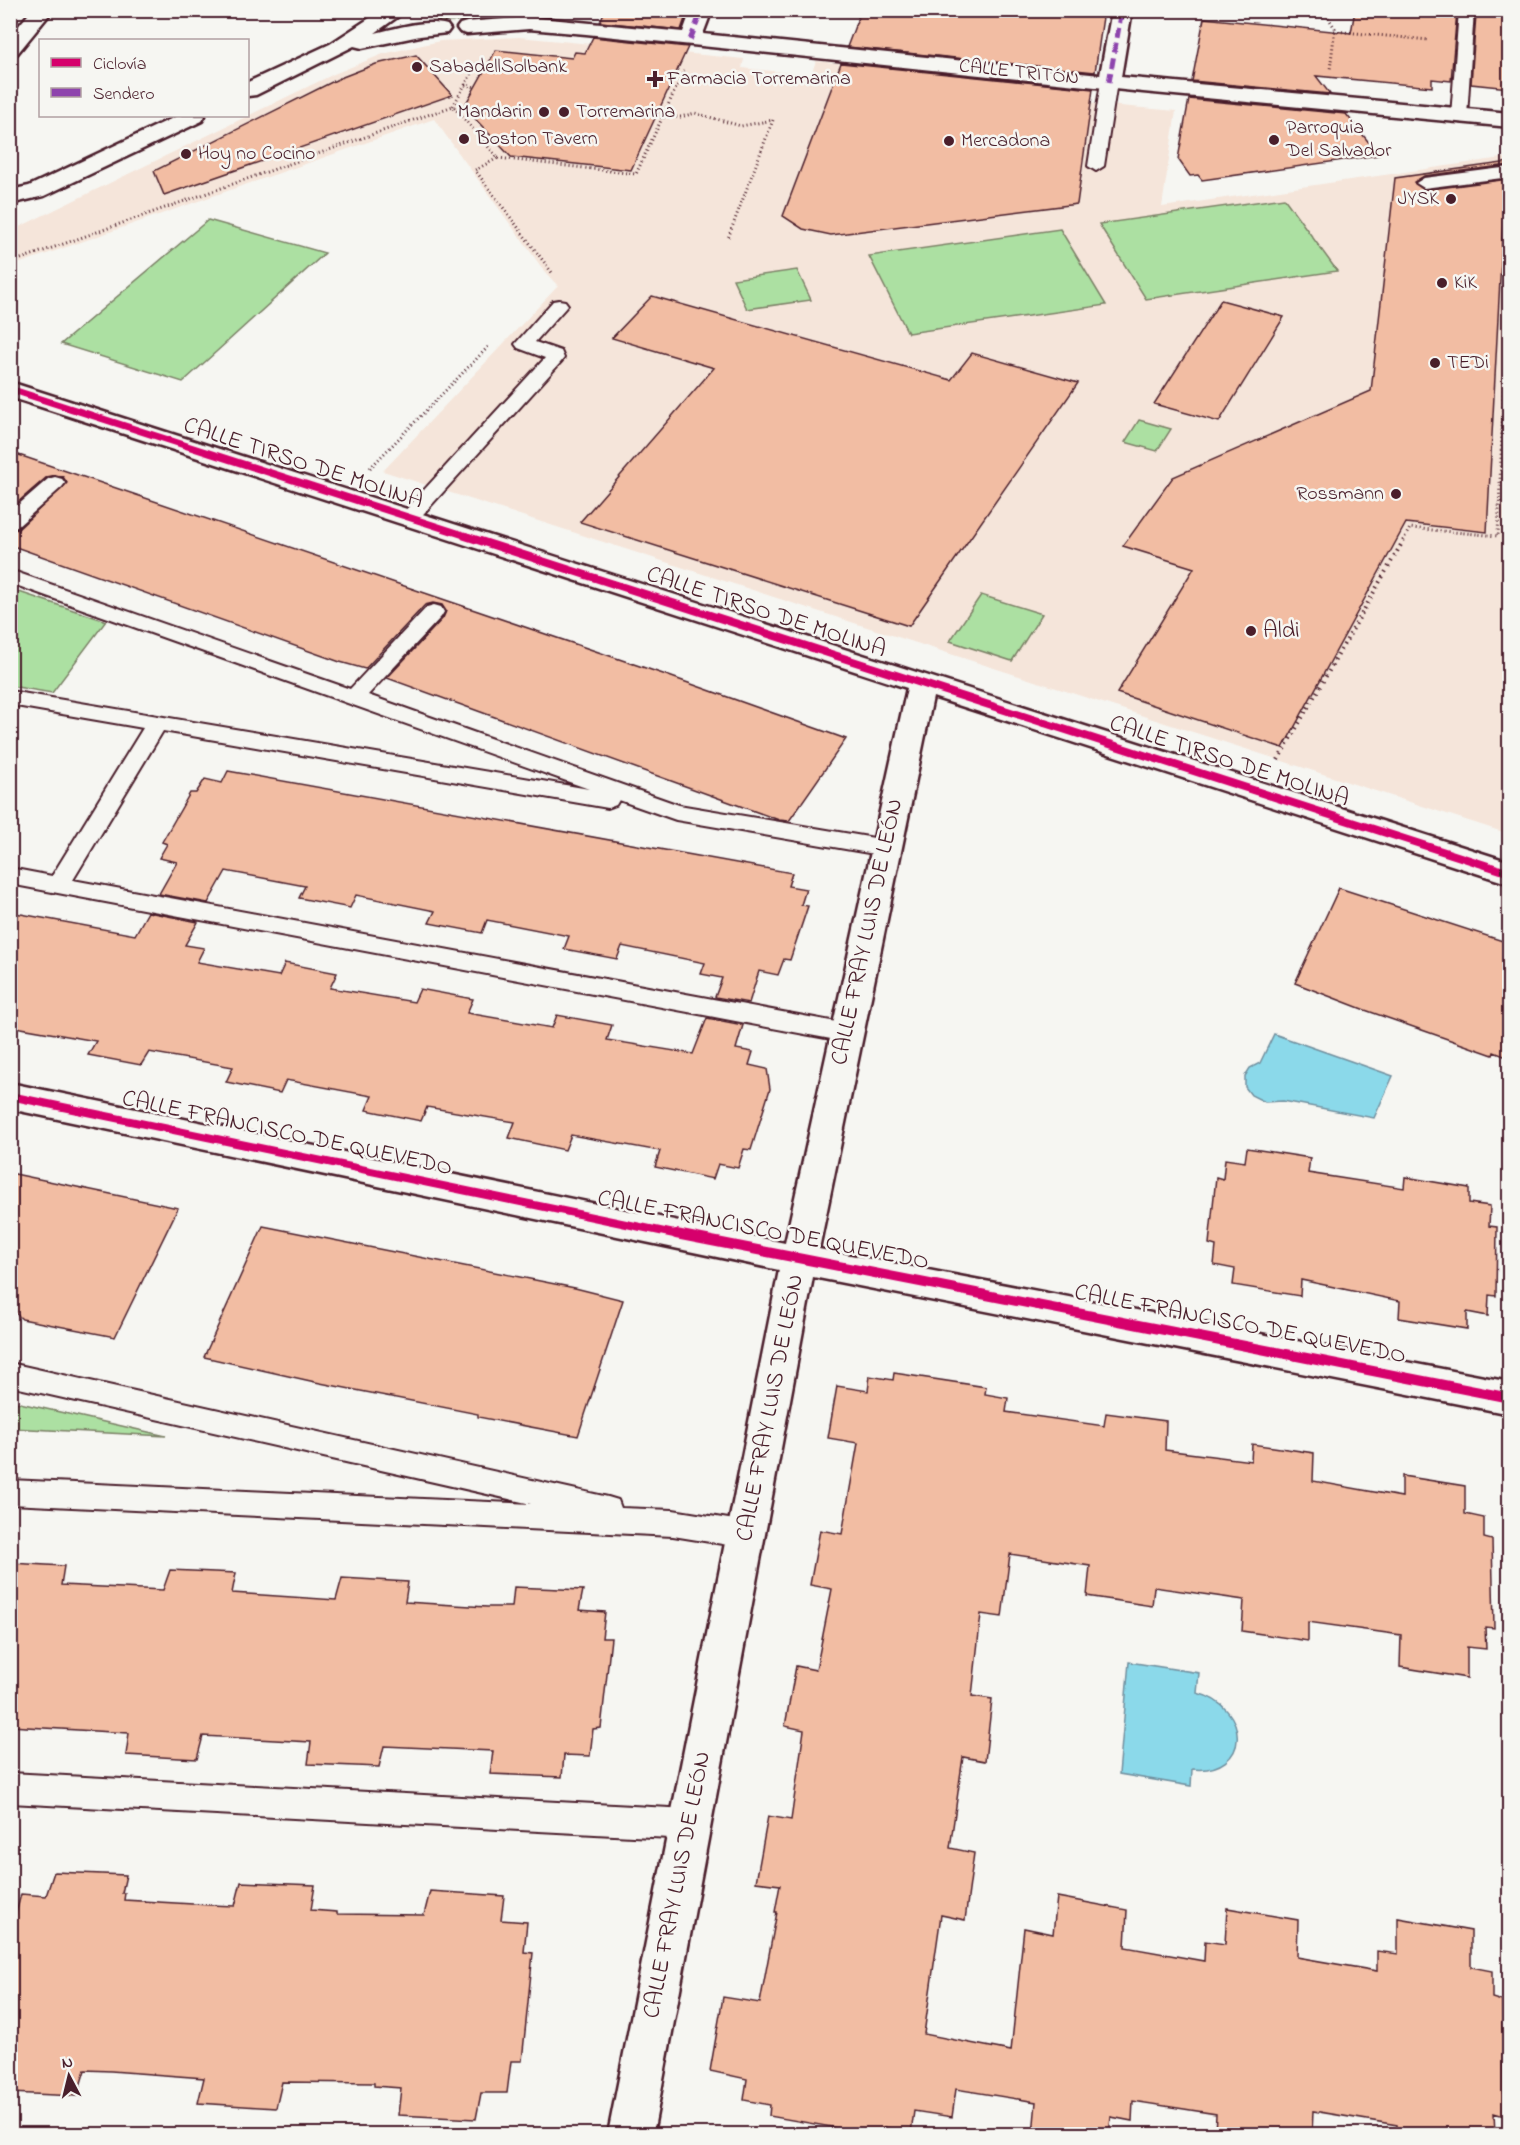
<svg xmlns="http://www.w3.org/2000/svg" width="1520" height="2145" viewBox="0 0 1520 2145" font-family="'Indie Flower',sans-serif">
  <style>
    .built { fill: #f5e5da }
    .green { fill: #ace0a2; stroke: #7b8066; stroke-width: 1.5 }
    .water { fill: #8bd9ea; stroke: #718f9e; stroke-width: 1.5 }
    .building { fill: #f2bda3; stroke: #4a1f2b; stroke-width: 1.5 }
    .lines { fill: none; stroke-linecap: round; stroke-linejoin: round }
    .lane-casing { stroke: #4a1f2b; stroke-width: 4 }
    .street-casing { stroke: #4a1f2b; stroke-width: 5 }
    .secondary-casing { stroke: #4a1f2b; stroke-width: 5 }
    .path-far1 { stroke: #4a1f2b; stroke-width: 3; stroke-dasharray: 1 3; stroke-linecap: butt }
    .path { stroke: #4a1f2b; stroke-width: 4; stroke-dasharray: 1.5 4.5; stroke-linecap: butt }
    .lane { fill: #f6f6f2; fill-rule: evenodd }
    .street { fill: #f6f6f2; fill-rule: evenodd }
    .secondary { fill: #f6f6f2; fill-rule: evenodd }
    .quiet { stroke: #8e44ad; stroke-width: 5; stroke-dasharray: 10 5; stroke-linecap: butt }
    .cycleway-far2-casing { stroke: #f6f6f2; stroke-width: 10 }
    .cycleway-far1-casing { stroke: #f6f6f2; stroke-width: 12 }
    .cycleway-casing { stroke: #f6f6f2; stroke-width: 14 }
    .cycleway-far2 { stroke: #d6006c; stroke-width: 7 }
    .cycleway-far1 { stroke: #d6006c; stroke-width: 8 }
    .cycleway { stroke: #d6006c; stroke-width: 10 }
    .poi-dot { fill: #4a1f2b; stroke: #f6f6f2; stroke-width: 2 }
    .labels { text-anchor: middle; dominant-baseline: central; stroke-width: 5; stroke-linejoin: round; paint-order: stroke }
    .far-poi-label { font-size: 20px; fill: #4a1f2b; stroke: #f6f6f2; text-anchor: start }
    .far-street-label { font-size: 20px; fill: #4a1f2b; stroke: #f6f6f2 }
    .street-label { font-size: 24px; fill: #4a1f2b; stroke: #f6f6f2 }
    .poi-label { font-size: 24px; fill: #4a1f2b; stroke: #f6f6f2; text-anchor: start }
  </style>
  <rect width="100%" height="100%" fill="#f6f6f2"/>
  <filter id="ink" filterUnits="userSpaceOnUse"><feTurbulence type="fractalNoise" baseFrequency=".0167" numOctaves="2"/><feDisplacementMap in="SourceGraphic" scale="12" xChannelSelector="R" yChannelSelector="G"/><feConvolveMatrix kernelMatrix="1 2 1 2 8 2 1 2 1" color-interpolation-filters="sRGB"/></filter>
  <g filter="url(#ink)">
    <!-- built -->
    <path class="built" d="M519,37L744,59L742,68L811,75L816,61L1079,87L1076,102L1176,111L1162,207L1509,157V834L383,471L558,286L545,272L434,119L15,265L11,262V231L334,74L383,54L440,41Z"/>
    <!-- green -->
    <path class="green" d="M425,11V10L481,11C468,23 437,27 425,11Z
      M1284,198L1337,271L1146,299L1099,224Z
      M208,220L325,253L183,382L61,344Z
      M1060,229L1106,305L908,333L869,256Z
      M797,270L811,300L747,309L733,279Z
      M1139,420L1171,429L1157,451L1125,442Z
      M10,589L106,621L52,693L11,686Z
      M981,595L1042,614L1012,661L950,641Z
      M11,1401L166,1436L11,1428Z"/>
    <!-- water -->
    <path class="water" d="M1274,1034L1393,1076L1374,1118L1283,1101L1265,1102L1251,1095L1245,1087V1076L1250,1068L1260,1063Z
      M1129,1662L1199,1673L1197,1693C1252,1707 1251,1775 1192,1769L1191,1786L1119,1774Z"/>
    <!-- building -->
    <path class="building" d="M605,10H688L681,30L600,22Z
      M861,10H1104L1095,72L847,47Z
      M1355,10L1457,11L1451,81L1432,79V87L1316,76L1330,94L1192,81L1204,18L1351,33Z
      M1476,14L1509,17V88L1471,84Z
      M593,37L688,47L631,170L511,157L464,107L496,50L572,58L575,52L585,53Z
      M416,55L452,95L164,195L154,171L340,78L376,64Z
      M841,63L1093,89L1077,204L831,235L803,229L783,216Z
      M1189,99L1346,114L1379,155L1202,180L1198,175L1190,176L1178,159Z
      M1509,162V165L1424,176L1414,182L1424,190L1509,179V222L1503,221L1487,532L1406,523L1283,748L1117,693L1194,568L1123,546L1173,477L1371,391L1395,178Z
      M652,296L951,380L972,353L1078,383L909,626L580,522L714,368L612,338Z
      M1221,300L1284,317L1219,422L1154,404Z
      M10,452L666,675L846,739L789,821L779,820L387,678L443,618L446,611L442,605L433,603L425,605L365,669L340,662L10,545V531L18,529L67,483L63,477L56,475L47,477L10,509Z
      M228,771L792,873L788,886L806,889L801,905L808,906L790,960L784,959L778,975L759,971L749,1003L715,997L722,978L701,974L705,963L622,946L617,959L564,949L569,936L487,920L482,933L429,923L435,911L356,895L350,908L299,898L305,886L226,871L208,903L159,894L177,862L159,858L167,844L162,842L190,793H196L205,779L222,783Z
      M1339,888L1509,943V1058L1494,1052L1493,1055L1365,1010L1295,983Z
      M10,912L135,935L148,912L198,922L185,945L204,948L197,962L279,976L285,963L337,973L330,988L414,1002L420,989L473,999L467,1013L552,1028L557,1015L612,1025L607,1040L693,1054L707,1018L743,1025L736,1049L753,1052L749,1065L767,1069L770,1089L751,1150L744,1149L738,1168L718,1164L713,1179L655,1167L660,1151L571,1135L565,1150L509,1138L515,1122L427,1107L421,1121L366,1110L372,1096L286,1080L280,1093L226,1082L233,1067L149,1052L141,1065L88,1055L96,1041L10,1026Z
      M1247,1148L1310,1158L1308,1173L1404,1188L1405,1177L1469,1188V1203L1490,1206L1489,1226L1497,1227L1496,1296L1489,1295L1488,1316L1467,1312V1329L1399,1318L1400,1301L1301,1280L1300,1296L1233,1285L1235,1269L1214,1265L1216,1246L1209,1244L1216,1177L1223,1179L1225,1159L1245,1162Z
      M10,1173L178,1208L115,1337L22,1319L10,1308Z
      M263,1226L575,1288L623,1300L578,1436L478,1417V1414L315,1382L204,1357Z
      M894,1373L986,1387L985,1394L1008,1398L1006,1412L1104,1426L1106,1413L1166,1421L1165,1450L1251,1461L1252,1444L1314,1453L1313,1481L1402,1497V1476L1465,1486V1514L1484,1518V1538L1492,1540L1494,1628L1485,1627L1486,1649L1467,1647V1678L1400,1667L1401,1635L1308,1622V1641L1242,1631L1244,1600L1154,1587L1152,1606L1087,1596L1090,1566L1010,1554L1002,1617L981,1614L972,1696L992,1699L985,1761L963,1757L950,1848L974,1853L965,1920L941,1915L924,2034L1011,2051L1024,1928L1053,1934L1057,1897L1127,1910L1125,1947L1204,1961L1205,1941L1225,1944L1227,1908L1298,1920L1297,1957L1377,1971V1951L1398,1954V1918L1471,1931V1967L1492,1971V1998L1502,2001L1504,2116L1494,2113L1495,2134H1397V2125L1313,2111L1312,2134H1215L1216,2114L1133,2101L1132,2121L1111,2117L1109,2134H1033L1036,2102L956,2089L952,2117L914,2111L911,2133L884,2127L882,2134H871L769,2116L770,2105L744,2100L747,2079L710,2071L723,1997L760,2003L777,1912H775L780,1885L756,1882L768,1816L791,1820L804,1730L785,1726L796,1666L816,1670L832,1589L810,1585L820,1530L842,1534L858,1443L828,1438L837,1386L868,1391L870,1376L893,1380Z
      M10,1563L64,1566L61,1585L163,1590L170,1570L236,1573L232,1593L336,1600L342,1578L408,1582L405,1602L487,1607H512L514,1587L583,1590L579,1610L605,1612L602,1638H611L601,1728L593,1729L590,1756L564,1755L562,1777L490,1774L493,1751L384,1746L379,1767L308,1764L311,1742L203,1736L197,1759L126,1755L129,1733L10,1726Z
      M54,1872L126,1875L122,1893H125L124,1900L210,1905L235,1906L241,1882L315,1885L311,1910L337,1912V1914L424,1915L430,1891L504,1896L501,1920L527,1922L524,1952L533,1953L522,2061H511L507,2093H481L476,2119L398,2115L401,2088L374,2086V2083L282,2082L276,2108L198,2103L204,2078L111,2071L85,2070L77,2096L10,2093V1936L21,1894L46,1896Z"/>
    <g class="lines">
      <defs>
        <path id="lane" d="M1459,10H1474L1467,116L1459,121L1451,116Z
          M1109,77L1117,82L1104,166L1096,171L1088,166L1101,82Z
          M1510,167V177L1424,188L1416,183L1424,178Z
          M559,300L565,301L568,305L535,342L561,351L564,358L561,362L416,522H402L399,518L402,514L545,358L518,348L515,344L553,301Z
          M55,477L62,479L65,483L62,487L17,527L10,529V512L48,479Z
          M10,570L350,689L427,607L434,605L441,607L444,612L441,617L368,695L679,805L886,840L894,842L897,848L894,854L886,856L676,820L619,800L616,805L608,808L163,731L73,880L847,1024L855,1027L859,1033L855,1039L847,1042L10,884V868L52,876L143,728L10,705V691L589,789L10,583Z
          M10,1363L608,1497L618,1500L621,1508L673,1510L747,1522L757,1526L761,1535L757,1544L747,1548L673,1536L10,1504V1480L531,1504L10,1386Z
          M10,1773L689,1809L700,1813L704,1824L700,1835L689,1839L10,1803Z"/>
        <path id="street" d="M382,10H407L375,33C398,28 424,19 447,25L450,29L447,33L420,36L362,48L354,46L256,95L248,96V82L330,44Z
          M691,10H712L703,34L1100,75L1112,10H1132L1121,77L1510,113V127L1143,92L586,34L529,29L467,34L460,32L457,28L460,24L467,22L529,17L683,32Z
          M177,116H205L202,121L44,196L10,204V190L29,186Z
          M10,382L1510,862V884L933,697L819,1249L1510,1382V1414L813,1277L653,2134H608L779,1270L10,1109V1083L785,1243L907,688L10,397Z"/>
        <path id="secondary" d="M32,10H53L17,54L10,56V36Z"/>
      </defs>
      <!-- lane casing -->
      <use href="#lane" class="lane-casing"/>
      <!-- street casing -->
      <use href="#street" class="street-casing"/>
      <!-- secondary casing -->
      <use href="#secondary" class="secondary-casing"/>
      <!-- path-far1 -->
      <path class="path-far1" d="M1268,10L1327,16
        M1328,10L1327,16L1335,28L1330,70
        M1334,31L1429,40
        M465,85L475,87
        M453,106L478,62
        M656,117H681L695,113L741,126L773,120L728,238
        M498,158L636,174L684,71
        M10,256L18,260L453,106L498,158L475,170L553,274
        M370,468L488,347
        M1405,537L1410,528L1498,536L1509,246L1506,206"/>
      <!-- path -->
      <path class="path" d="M1278,760L1406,536"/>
      <!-- lane -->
      <use href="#lane" class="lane"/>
      <!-- street -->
      <use href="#street" class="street"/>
      <!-- secondary -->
      <use href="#secondary" class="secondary"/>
      <!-- quiet -->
      <path class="quiet" d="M690,40L702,10
        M1109,82L1122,10"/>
      <defs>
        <path id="cycleway-far2" d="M10,389L470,537"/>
        <path id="cycleway-far1" d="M465,536L1510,873
          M10,1096L684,1236"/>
        <path id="cycleway" d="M676,1234L1510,1398"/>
      </defs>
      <!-- cycleway-far2 casing -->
      <use href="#cycleway-far2" class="cycleway-far2-casing"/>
      <!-- cycleway-far1 casing -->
      <use href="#cycleway-far1" class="cycleway-far1-casing"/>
      <!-- cycleway casing -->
      <use href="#cycleway" class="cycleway-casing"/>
      <!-- cycleway-far2 -->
      <use href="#cycleway-far2" class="cycleway-far2"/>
      <!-- cycleway-far1 -->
      <use href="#cycleway-far1" class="cycleway-far1"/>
      <!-- cycleway -->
      <use href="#cycleway" class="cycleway"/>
    </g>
  </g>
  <!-- markers -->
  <g class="poi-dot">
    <circle cx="417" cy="67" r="6"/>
    <path d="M652 70h6v6h6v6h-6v6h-6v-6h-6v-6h6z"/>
    <circle cx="544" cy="112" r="6"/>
    <circle cx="564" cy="112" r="6"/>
    <circle cx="464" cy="139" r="6"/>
    <circle cx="1274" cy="140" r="6"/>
    <circle cx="949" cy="141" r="6"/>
    <circle cx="186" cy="154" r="6"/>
    <circle cx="1451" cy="199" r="6"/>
    <circle cx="1442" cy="283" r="6"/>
    <circle cx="1435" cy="363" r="6"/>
    <circle cx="1396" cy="494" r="6"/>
    <circle cx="1251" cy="631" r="6"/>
  </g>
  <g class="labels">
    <!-- far-poi labels -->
    <g class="far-poi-label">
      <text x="429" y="67">SabadellSolbank</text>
      <text x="667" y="79">Farmacia Torremarina</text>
      <text x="532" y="112" text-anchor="end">Mandarin</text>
      <text x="576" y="112">Torremarina</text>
      <text x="1286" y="128">Parroquia<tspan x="1286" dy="23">Del Salvador</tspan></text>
      <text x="476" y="139">Boston Tavern</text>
      <text x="961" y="141">Mercadona</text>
      <text x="198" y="154">Hoy no Cocino</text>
      <text x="1439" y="199" text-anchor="end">JYSK</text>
      <text x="1454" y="283">KiK</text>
      <text x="1447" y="363">TEDi</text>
      <text x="1384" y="494" text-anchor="end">Rossmann</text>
    </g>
    <!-- far-street labels -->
    <g class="far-street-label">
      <text transform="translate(1019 73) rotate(6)">CALLE TRITÓN</text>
    </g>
    <!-- street labels -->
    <g class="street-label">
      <text transform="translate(303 464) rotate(18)">CALLE TIRSO DE MOLINA</text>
      <text transform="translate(766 613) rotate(18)">CALLE TIRSO DE MOLINA</text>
      <text transform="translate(1229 762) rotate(18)">CALLE TIRSO DE MOLINA</text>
      <text transform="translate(868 932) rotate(-78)">CALLE FRAY LUIS DE LEÓN</text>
      <text transform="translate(287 1134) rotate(12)">CALLE FRANCISCO DE QUEVEDO</text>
      <text transform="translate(763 1231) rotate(11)">CALLE FRANCISCO DE QUEVEDO</text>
      <text transform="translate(1240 1325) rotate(11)">CALLE FRANCISCO DE QUEVEDO</text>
      <text transform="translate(771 1408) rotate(-79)">CALLE FRAY LUIS DE LEÓN</text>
      <text transform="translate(678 1885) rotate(-79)">CALLE FRAY LUIS DE LEÓN</text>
    </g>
    <!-- poi labels -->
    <g class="poi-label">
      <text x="1263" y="631">Aldi</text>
    </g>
  </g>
  <!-- margin -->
  <rect width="1520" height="2145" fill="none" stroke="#f6f6f2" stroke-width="36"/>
  <rect x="18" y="18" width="1484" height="2109" fill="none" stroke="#4a1f2b" stroke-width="2" filter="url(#ink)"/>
  <!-- legend -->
  <rect x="39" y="39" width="210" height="78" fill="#f6f6f2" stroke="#b1a0a2" stroke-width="1.5"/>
  <rect x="51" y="58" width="30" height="9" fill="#d6006c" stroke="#b1a0a2" stroke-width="1.5"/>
  <text x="93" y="69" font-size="18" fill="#4a1f2b">Ciclovía</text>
  <rect x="51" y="88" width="30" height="9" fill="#8e44ad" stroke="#b1a0a2" stroke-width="1.5"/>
  <text x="93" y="99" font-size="18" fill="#4a1f2b">Sendero</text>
  <!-- north arrow -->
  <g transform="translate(69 2076) rotate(353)" stroke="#f6f6f2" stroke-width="4.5" paint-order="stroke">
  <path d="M0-4.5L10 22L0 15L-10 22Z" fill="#4a1f2b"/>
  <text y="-9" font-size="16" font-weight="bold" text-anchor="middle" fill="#4a1f2b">N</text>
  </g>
</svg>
